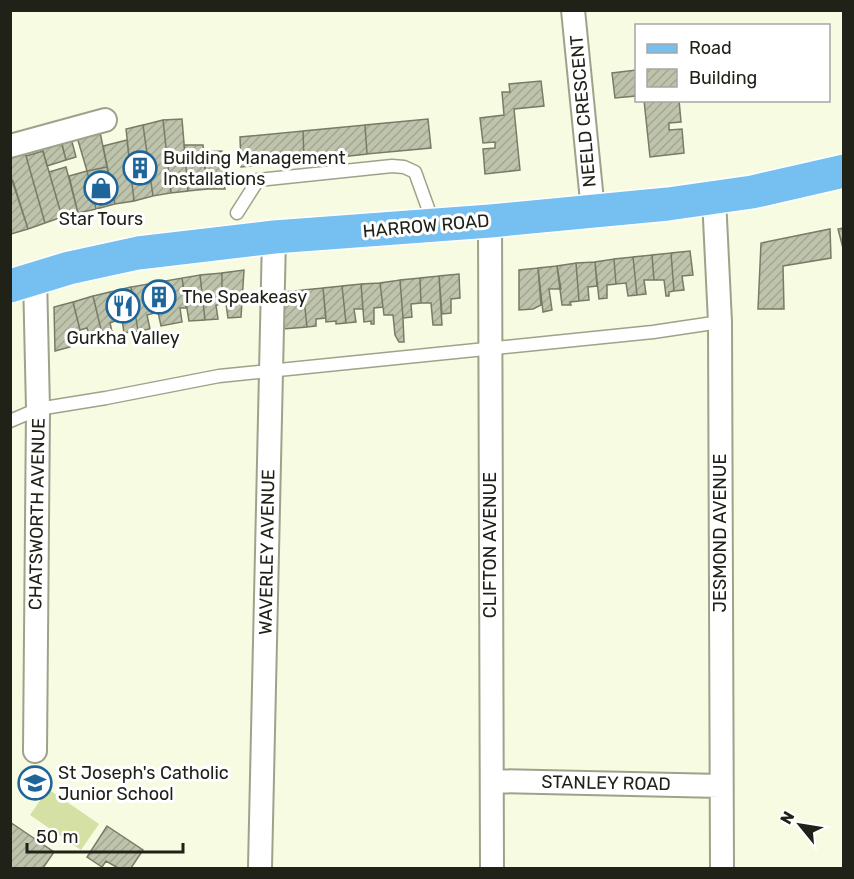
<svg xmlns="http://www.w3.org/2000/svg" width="854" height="879" viewBox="0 0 854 879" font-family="Rubik,sans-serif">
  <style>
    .park { fill: #d5e1a4 }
    .building { fill: url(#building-hatch); stroke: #777c66; stroke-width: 1.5 }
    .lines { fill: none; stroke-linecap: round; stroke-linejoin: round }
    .lane-casing { stroke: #9da38b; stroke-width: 15 }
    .street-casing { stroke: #9da38b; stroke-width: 26 }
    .primary-casing { stroke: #fff; stroke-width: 36 }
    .lane { stroke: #fff; stroke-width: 12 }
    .street { stroke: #fff; stroke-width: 22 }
    .primary { stroke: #75c0f1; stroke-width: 33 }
    .labels { text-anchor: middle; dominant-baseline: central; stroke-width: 6; stroke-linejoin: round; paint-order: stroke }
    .street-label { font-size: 18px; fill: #202218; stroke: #fff }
    .poi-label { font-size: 18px; fill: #202218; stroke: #fff; text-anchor: start }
  </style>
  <defs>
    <pattern id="building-hatch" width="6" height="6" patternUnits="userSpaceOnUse" patternTransform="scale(1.5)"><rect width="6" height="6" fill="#bec3ab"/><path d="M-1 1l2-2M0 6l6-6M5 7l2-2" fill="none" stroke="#a3a792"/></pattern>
  </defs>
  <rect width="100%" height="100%" fill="#f6fbe2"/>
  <!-- park -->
  <path class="park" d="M48,789L99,824L81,850L30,815Z"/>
  <!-- building -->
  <path class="building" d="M636,70V96L615,98L612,73Z
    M541,81L544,106L514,109L520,170L485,174L483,149L495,148V142L483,143L480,118L504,115L502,92H510L509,84Z
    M644,100H679L681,122L669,123V130L682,129L684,153L650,157Z
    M182,119L188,191L171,193L163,120Z
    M428,119L431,148L367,154L365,125Z
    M163,120L171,193L153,196L143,125Z
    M143,125L153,196L134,201L126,129Z
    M365,125L367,154L304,161L303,131Z
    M303,131L304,161L241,167L240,137Z
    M100,132L107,167L87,171L77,137Z
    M71,138L76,157L66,160L61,141Z
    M127,140L134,201L115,204L103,146Z
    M62,144L66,160L47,166L42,148Z
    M184,145H203L207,189L188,191Z
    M24,149L45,223L28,229L10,174V153Z
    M43,151L62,217L45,223L26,156Z
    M222,151L225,189H207L203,152Z
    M66,167L78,213L62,217L49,172Z
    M107,167L115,204L96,209L87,171Z
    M87,171L96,209L78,213L69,176Z
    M13,181L28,229L11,234L10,182Z
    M844,228V252L838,229Z
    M830,229L831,258L783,266L784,309H758L761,243Z
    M690,251L693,275L682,276L684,290L674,291L671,253Z
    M671,253L674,291L669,292V296H666L664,280H654L652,255Z
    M652,255L654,280H644L646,294L637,295L633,257Z
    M633,257L637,295L628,296L626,283L616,284L614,259Z
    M614,259L616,284L607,285V298L599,299L595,262Z
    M595,262L597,286L588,287L589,300L579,301L576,263Z
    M576,263L579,301L570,302L571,305H562L557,266Z
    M557,266L561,289H549L552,310L543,312L538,268Z
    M538,268L541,305L533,309L519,310V270Z
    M244,270L241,317L228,318L226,304H222V273Z
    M222,273V304L216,305L218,319L205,320L200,275Z
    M459,274L460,298L451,299V313L442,314L439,276Z
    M200,275L205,320L189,321L182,278Z
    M439,276L442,325H433L431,303H421L420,278Z
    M182,278L186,308H180L182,322L161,326L158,312L147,315L150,329L138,331L131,287Z
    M420,278L421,303L411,304L412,317L403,318L400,280Z
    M400,280L403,318L404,342H399L395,335L393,315H384L380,283Z
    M380,283L383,307L374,308V324H371V321L364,322L361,284Z
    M361,284L363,309H354L356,322L346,323L342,286Z
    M342,286L346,323L336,324V321L326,322L323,288Z
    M131,287L138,331L124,333L122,319L115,321L110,292Z
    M323,288L326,318L316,319V326L307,327L303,290Z
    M303,290L307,327L283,329L284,292Z
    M110,292L115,321L110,323L113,336L103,338L93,296Z
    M93,296L103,338L91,341L87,328L80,330L73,302Z
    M73,302L81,334L67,338L70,347L55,351L54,307Z
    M10,822L54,852L43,868H10Z
    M107,826L143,850L131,868H118L106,861L102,867L87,857Z"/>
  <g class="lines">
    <defs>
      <path id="lane" d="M237,213L258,180L392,166L404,167L415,172L434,225
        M10,421L38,409L106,398L219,376L653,332L720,322"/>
      <path id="street" d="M573,10L593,211
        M10,146L105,120
        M714,198L720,322L722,868
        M490,221L492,868
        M35,277L38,409L35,751
        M492,781L721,786
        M260,867L274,237"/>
      <path id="primary" d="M10,286L69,268L138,253L274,237L490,221L668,204L752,192L844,171"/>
    </defs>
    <!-- lane casing -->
    <use href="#lane" class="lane-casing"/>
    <!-- street casing -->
    <use href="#street" class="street-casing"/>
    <!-- primary casing -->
    <use href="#primary" class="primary-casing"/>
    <!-- lane -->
    <use href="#lane" class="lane"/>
    <!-- street -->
    <use href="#street" class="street"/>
    <!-- primary -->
    <use href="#primary" class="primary"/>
  </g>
  <!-- icons -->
  <defs>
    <symbol id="building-ring" viewBox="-11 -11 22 22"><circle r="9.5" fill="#fff" stroke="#1e669a" stroke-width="1.5"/><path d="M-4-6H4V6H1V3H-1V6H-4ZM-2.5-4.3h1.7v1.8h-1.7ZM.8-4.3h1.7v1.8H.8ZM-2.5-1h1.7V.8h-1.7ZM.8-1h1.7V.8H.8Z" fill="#1e669a"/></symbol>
    <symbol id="shop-ring" viewBox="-11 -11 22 22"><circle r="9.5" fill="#fff" stroke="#1e669a" stroke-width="1.5"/><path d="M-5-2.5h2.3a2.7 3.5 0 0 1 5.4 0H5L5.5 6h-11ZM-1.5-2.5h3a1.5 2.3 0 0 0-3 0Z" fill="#1e669a"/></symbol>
    <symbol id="restaurant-ring" viewBox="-11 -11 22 22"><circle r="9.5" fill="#fff" stroke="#1e669a" stroke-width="1.5"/><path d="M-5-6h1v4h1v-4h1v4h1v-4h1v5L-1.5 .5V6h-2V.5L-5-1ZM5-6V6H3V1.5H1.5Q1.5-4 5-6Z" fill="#1e669a"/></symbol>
    <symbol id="school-ring" viewBox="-11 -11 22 22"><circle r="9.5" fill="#fff" stroke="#1e669a" stroke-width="1.5"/><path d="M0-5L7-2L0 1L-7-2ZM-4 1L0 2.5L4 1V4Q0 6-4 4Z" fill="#1e669a"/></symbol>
  </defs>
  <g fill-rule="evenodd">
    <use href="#building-ring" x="121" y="149" width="38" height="38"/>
    <use href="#shop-ring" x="82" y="169" width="38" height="38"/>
    <use href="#building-ring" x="140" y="278" width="38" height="38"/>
    <use href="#restaurant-ring" x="104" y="287" width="38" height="38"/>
    <use href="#school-ring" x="16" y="764" width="38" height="38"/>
  </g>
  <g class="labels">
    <!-- street labels -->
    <g class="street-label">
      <text transform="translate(583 111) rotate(-95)">NEELD CRESCENT</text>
      <text transform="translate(426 226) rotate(-5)">HARROW ROAD</text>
      <text transform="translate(37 514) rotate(-89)">CHATSWORTH AVENUE</text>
      <text transform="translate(720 533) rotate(-90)">JESMOND AVENUE</text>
      <text transform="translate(490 545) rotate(-90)">CLIFTON AVENUE</text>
      <text transform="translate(267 552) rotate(-89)">WAVERLEY AVENUE</text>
      <text transform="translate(606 783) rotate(1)">STANLEY ROAD</text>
    </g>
    <!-- poi labels -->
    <g class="poi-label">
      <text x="163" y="158">Building Management<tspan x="163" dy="21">Installations</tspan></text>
      <text x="101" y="219" text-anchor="middle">Star Tours</text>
      <text x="182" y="297">The Speakeasy</text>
      <text x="123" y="338" text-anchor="middle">Gurkha Valley</text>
      <text x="58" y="773">St Joseph's Catholic<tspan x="58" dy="21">Junior School</tspan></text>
    </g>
  </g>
  <!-- border -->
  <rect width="854" height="879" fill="none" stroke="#202218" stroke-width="24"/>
  <!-- legend -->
  <rect x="635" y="24" width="195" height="78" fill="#ffffff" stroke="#a6a7a3" stroke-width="1.5"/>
  <rect x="647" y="44" width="30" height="9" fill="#75c0f1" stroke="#a6a7a3" stroke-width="1.5"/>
  <text x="689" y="54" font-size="18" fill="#202218">Road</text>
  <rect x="647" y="69" width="30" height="18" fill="url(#building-hatch)" stroke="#a6a7a3" stroke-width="1.5"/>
  <text x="689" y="84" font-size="18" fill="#202218">Building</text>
  <!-- north arrow -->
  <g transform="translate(800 825) rotate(300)" stroke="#ffffff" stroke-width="4.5" paint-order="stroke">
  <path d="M0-4.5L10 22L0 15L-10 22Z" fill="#202218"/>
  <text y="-9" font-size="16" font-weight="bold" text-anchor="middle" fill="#202218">N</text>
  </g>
  <!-- scale -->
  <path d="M27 843v9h156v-9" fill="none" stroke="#202218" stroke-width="3"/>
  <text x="36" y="843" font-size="18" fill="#202218" stroke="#ffffff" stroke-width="4.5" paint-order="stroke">50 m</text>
</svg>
